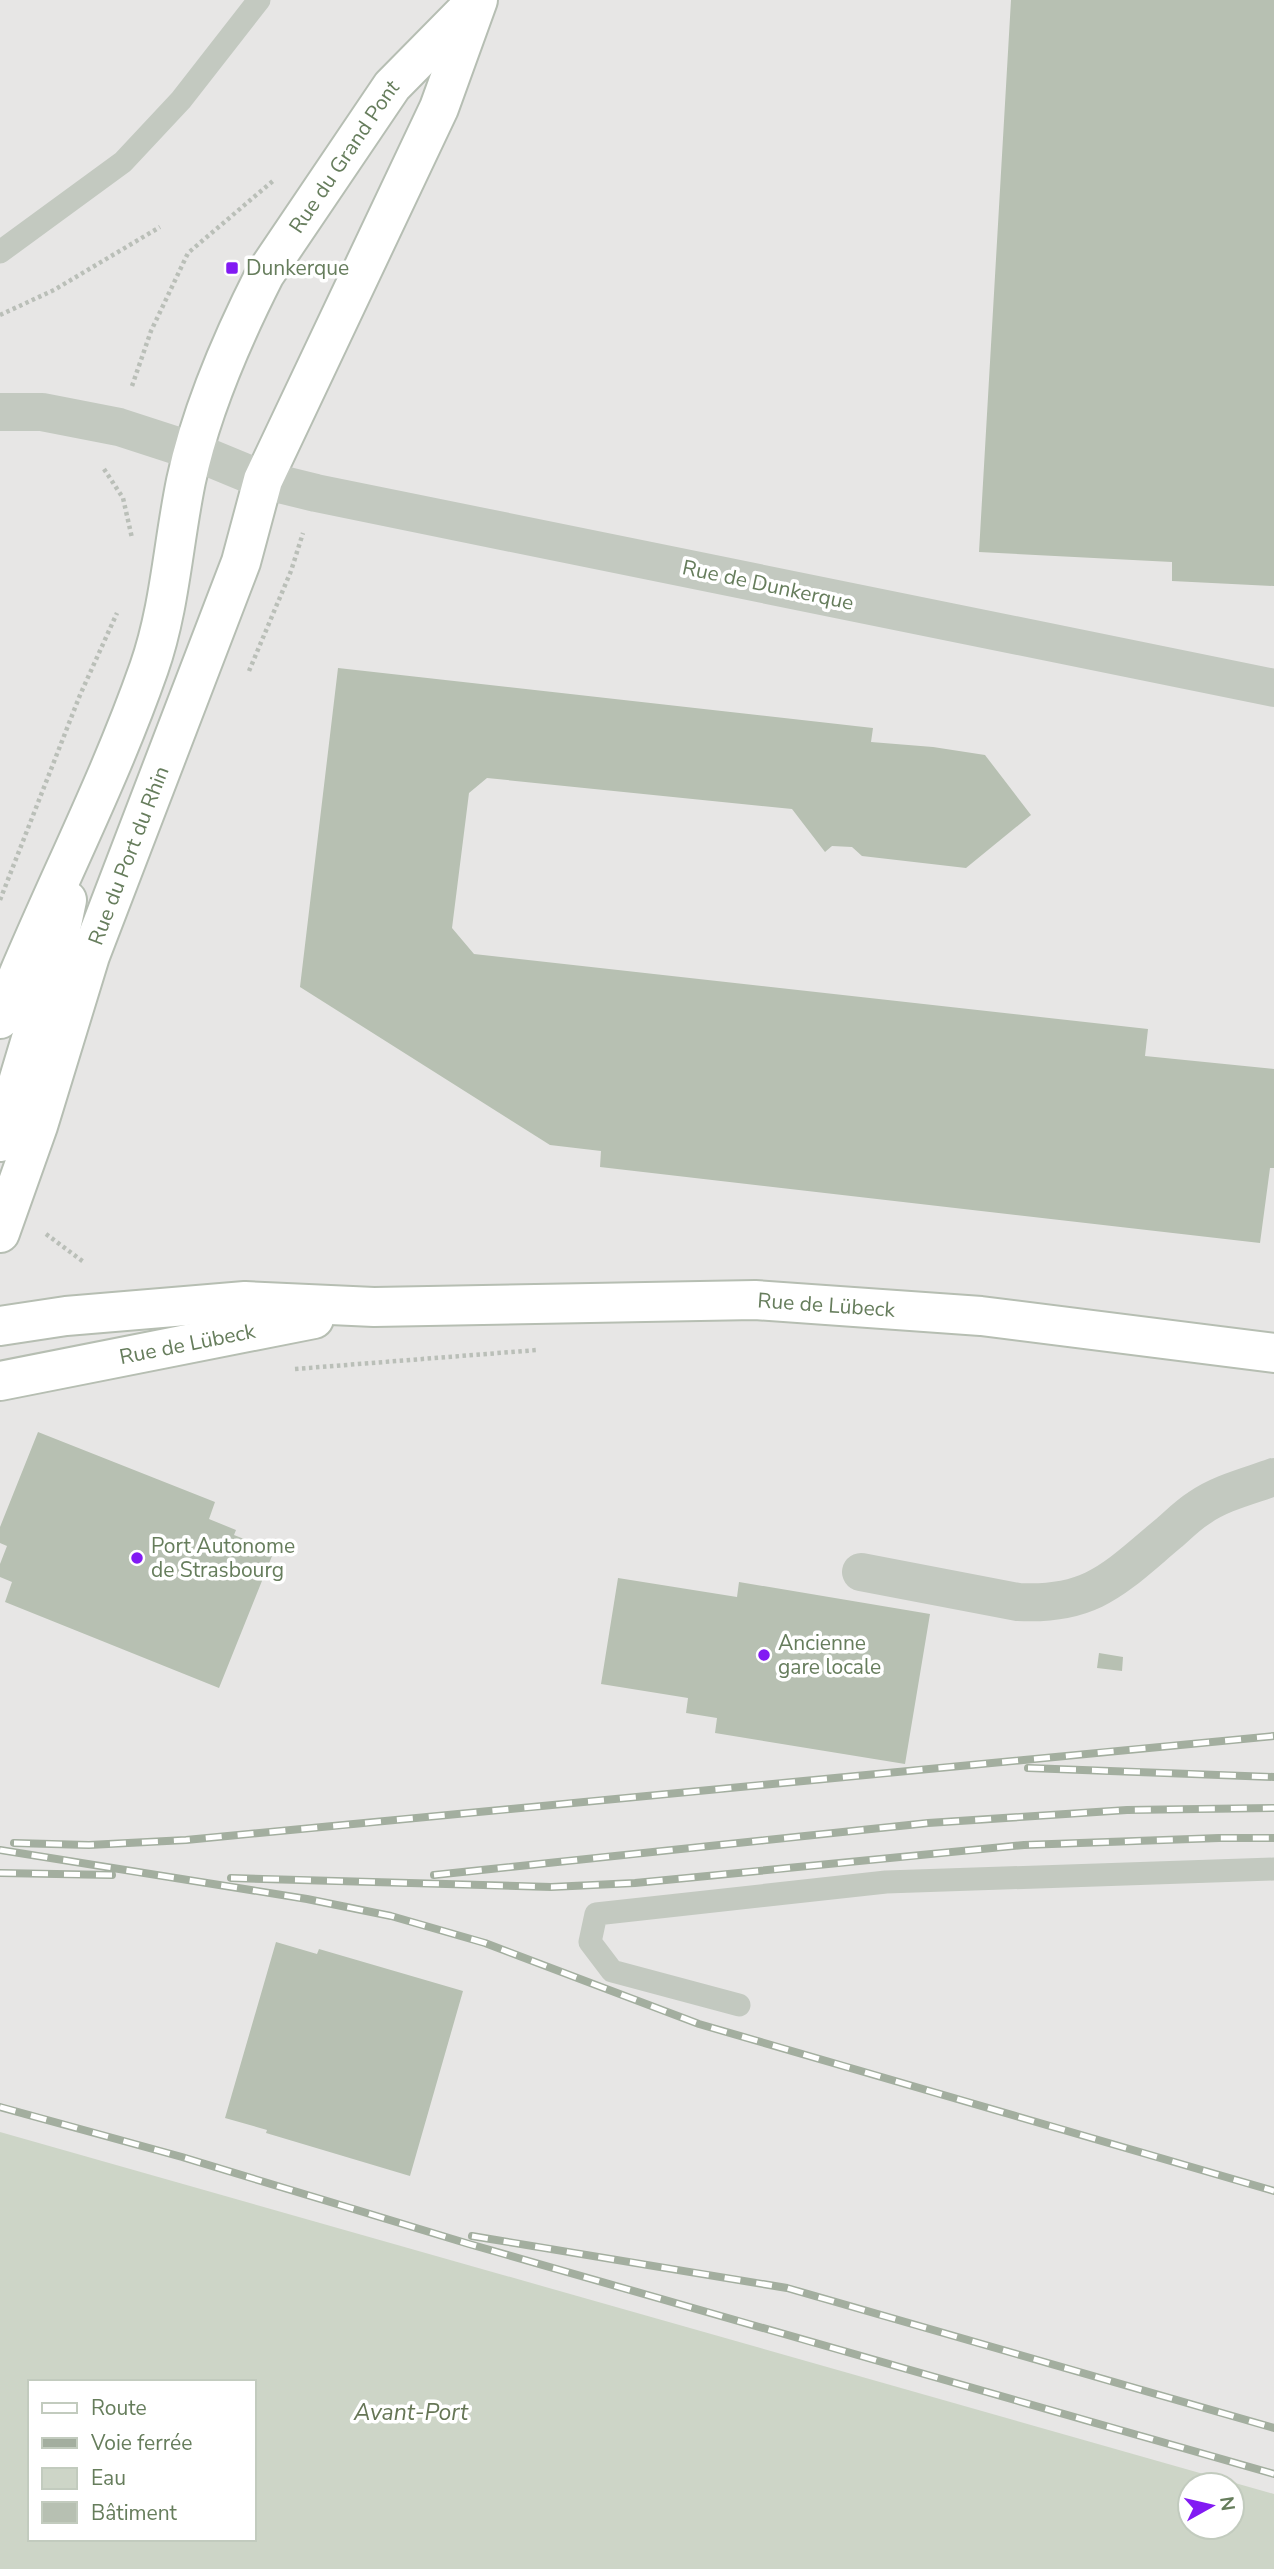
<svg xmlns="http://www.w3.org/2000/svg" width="1274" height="2569" viewBox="0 0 1274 2569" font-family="'Nunito Sans',sans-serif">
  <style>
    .built { fill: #e7e6e5; fill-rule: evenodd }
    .water { fill: #cdd5c7; fill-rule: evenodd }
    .building { fill: #b7c0b2 }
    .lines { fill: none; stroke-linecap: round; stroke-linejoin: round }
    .secondary-casing { stroke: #b6beb2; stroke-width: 42 }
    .primary-casing { stroke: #b6beb3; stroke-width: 42 }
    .path { stroke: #babfb8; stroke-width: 4.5; stroke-dasharray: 3.5 3.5; stroke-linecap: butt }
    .lane { stroke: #c3c9c0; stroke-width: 23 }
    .street { stroke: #c3c9c0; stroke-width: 38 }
    .secondary { stroke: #fff; stroke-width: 38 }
    .primary { stroke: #fff; stroke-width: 38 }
    .rail-casing { stroke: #a3ae9f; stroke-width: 8 }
    .rail { stroke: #fff; stroke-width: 5; stroke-dasharray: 16; stroke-linecap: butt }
    .poi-dot { fill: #821af3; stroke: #fff; stroke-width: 2.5 }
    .labels { text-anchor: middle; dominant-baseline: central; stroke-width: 7; stroke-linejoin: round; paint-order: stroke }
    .street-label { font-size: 21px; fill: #667d5c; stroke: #fff }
    .poi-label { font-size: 21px; fill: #667d5c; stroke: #fff; text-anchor: start }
    .water-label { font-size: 23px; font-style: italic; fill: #667656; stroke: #fff }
  </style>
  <rect width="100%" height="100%" fill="#f8f5f7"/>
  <!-- built -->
  <path class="built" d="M0,0H1274V2569H0ZM30,2382H254V2539H30ZM1190,2485H1232V2527H1190Z"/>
  <!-- water -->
  <path class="water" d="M0,2132L1274,2494V2569H0ZM30,2382H254V2539H30ZM1190,2485H1232V2527H1190Z"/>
  <!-- building -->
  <path class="building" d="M1011,0H1274V586L1172,581V562L979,552Z
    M338,668L873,728L871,742L933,747L985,755L1031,815L966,868L862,856L852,847L832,846L825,852L792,809L487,778L469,793L452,928L474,954L1148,1029L1145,1056L1274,1069V1168H1270L1260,1243L600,1167L601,1151L550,1145L300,987Z
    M38,1432L215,1502L209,1519L236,1530L234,1535L274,1551L219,1688L5,1602L12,1582L0,1577V1564L7,1546L0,1543V1527Z
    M618,1578L737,1597L739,1582L930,1614L905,1764L715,1733L717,1718L686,1713L688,1698L601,1684Z
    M1099,1653L1123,1657L1122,1671L1097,1668Z
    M276,1942L317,1954L319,1949L463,1991L410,2176L266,2133L267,2130L225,2118Z"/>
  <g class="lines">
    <defs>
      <g id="secondary">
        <path id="s1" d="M0,1326L66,1316L245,1301L374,1307L755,1300L981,1316L1274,1353"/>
        <path id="s2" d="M0,1381L314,1319"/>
      </g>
      <g id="primary">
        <path id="s3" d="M0,1019C47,901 107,788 149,668C170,608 173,544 186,481C201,410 232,339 265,274L392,86L470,7"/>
        <path d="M0,1142L54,962L67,900"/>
        <path id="s4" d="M0,1233L38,1126L90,956L241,562L263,480L439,108L478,0"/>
      </g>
    </defs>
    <!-- secondary casing -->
    <use href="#secondary" class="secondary-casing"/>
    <!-- primary casing -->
    <use href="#primary" class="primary-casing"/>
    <!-- path -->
    <path class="path" d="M0,315L54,290L160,227
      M132,386L151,331L188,253L274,180
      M104,469L123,498L132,538
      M249,671L291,571L303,533
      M0,900L80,695L117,613
      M46,1234L85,1263
      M295,1369L537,1350"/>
    <!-- lane -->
    <path class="lane" d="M0,252L123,162L181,100L259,0
      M739,2005L612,1971L590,1942L596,1914L886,1882L1274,1869"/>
    <!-- street -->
    <path class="street" d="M0,412H42L119,427L193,451L263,480L316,493L1274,688
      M861,1572L1018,1602C1093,1606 1116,1577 1170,1532C1179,1524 1188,1515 1199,1508C1220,1493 1249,1486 1274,1477"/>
    <!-- secondary -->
    <use href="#secondary" class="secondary"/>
    <!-- primary -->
    <use href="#primary" class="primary"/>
    <defs>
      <path id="rail" d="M1028,1768L1274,1777
        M14,1843L89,1845L186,1840L1274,1736
        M0,1850L307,1899L391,1916L485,1943L699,2024L1274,2191
        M0,1873L112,1875
        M434,1875L928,1823L1127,1810L1274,1808
        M231,1878L551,1887L635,1883L1024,1845L1219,1838H1274
        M0,2107L182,2157L469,2244L1274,2474
        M472,2236L787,2288L1274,2428"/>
    </defs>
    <!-- rail casing -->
    <use href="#rail" class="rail-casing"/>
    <!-- rail -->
    <use href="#rail" class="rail"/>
  </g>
  <!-- markers -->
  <g class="poi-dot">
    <rect x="225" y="261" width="14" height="14" rx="3.5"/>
    <circle cx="137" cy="1558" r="7"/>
    <circle cx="764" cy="1655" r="7"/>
  </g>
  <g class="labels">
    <!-- street labels -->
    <g class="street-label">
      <text stroke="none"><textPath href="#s3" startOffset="936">Rue du Grand Pont</textPath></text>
      <text transform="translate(768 585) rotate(12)">Rue de Dunkerque</text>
      <text stroke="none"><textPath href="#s4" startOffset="399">Rue du Port du Rhin</textPath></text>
      <text stroke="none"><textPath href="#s1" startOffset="828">Rue de Lübeck</textPath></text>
      <text stroke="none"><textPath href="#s2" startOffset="191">Rue de Lübeck</textPath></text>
    </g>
    <!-- poi labels -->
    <g class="poi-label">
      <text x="246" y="268">Dunkerque</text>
      <text x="151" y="1546">Port Autonome<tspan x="151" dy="24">de Strasbourg</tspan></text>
      <text x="778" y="1643">Ancienne<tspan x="778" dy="24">gare locale</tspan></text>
    </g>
    <!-- water labels -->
    <g class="water-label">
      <text x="411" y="2412">Avant-Port</text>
    </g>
  </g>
  <!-- legend -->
  <rect x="28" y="2380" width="228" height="161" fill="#ffffff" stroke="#c2cbbe" stroke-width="2"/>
  <rect x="42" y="2403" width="35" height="10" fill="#ffffff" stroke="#c2cbbe" stroke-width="2"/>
  <text x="91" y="2415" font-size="21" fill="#667d5c">Route</text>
  <rect x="42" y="2438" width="35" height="10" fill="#a3ae9f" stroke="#c2cbbe" stroke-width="2"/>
  <text x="91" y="2450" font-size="21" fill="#667d5c">Voie ferrée</text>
  <rect x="42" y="2468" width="35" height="21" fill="#cdd5c7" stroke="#c2cbbe" stroke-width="2"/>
  <text x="91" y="2485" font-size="21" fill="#667d5c">Eau</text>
  <rect x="42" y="2502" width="35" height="21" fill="#b7c0b2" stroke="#c2cbbe" stroke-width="2"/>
  <text x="91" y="2520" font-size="21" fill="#667d5c">Bâtiment</text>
  <!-- north arrow -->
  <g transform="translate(1211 2506) rotate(82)"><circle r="33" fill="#ffffff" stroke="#c2cbbe" stroke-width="2"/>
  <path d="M0-5L12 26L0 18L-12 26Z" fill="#821af3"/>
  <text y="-10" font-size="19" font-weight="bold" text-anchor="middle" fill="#667d5c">N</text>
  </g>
</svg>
